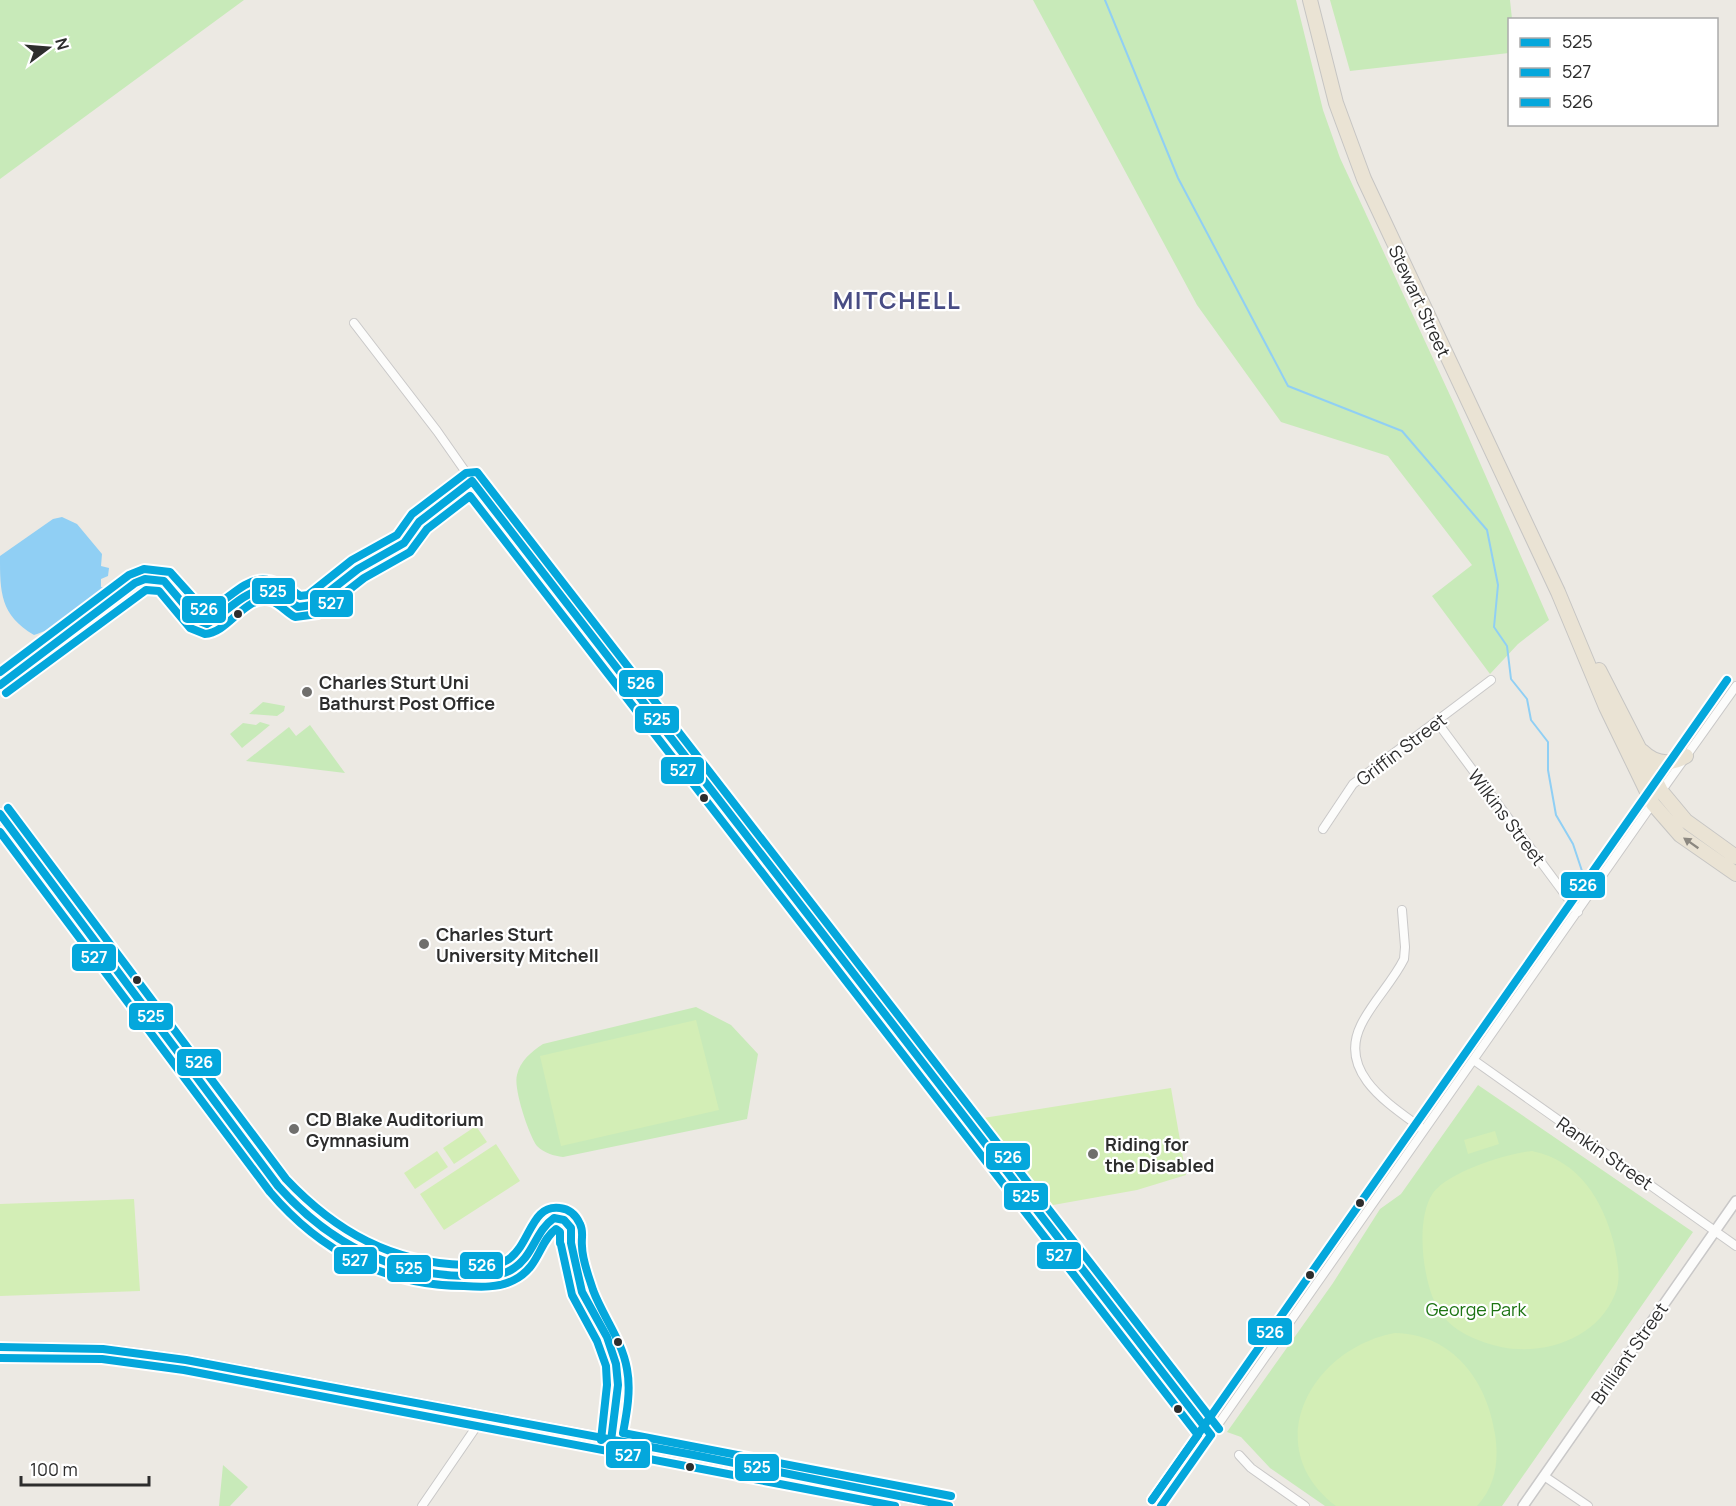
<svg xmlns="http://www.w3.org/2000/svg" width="1736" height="1506" viewBox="0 0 1736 1506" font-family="Manrope,sans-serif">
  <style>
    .green { fill: #c8eab9 }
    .pitch { fill: #d3eeb6 }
    .water { fill: #90cff4 }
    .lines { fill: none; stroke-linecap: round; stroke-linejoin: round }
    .stream { stroke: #90cff4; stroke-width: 2 }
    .minor-casing { stroke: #c9c8c8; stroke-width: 10 }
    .tertiary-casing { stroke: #c9c8c8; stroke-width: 12 }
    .trunk-casing { stroke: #c6c5c3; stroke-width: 16 }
    .minor { stroke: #fcfcfb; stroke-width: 8 }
    .tertiary { stroke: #fcfcfb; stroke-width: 9 }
    .trunk { stroke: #eae3d4; stroke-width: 14 }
    .bus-1-casing { stroke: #fff; stroke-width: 12 }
    .bus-2-casing { stroke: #fff; stroke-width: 12 }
    .bus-3-casing { stroke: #fff; stroke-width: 12 }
    .bus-1 { stroke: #04a7dc; stroke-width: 8 }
    .bus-2 { stroke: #04a7dc; stroke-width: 8 }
    .bus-3 { stroke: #04a7dc; stroke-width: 8 }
    .oneway { fill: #8c8880 }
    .bus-dot { fill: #2d2d2d; stroke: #fff; stroke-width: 2 }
    .poi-dot { fill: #706f6d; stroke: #fff; stroke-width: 2 }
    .labels { text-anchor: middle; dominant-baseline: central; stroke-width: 4.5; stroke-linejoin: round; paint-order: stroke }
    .street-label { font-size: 18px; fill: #2d2d2d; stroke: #fff }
    .poi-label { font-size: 18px; font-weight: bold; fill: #2d2d2d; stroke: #fff; text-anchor: start }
    .park-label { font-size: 18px; fill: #1d7413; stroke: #fff }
    .district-label { font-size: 24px; font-weight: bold; letter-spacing: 1.5px; fill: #484c84; stroke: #fff }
    .line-badge { stroke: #fff; stroke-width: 2 }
    .badge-label { font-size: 16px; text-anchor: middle; font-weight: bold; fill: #fff }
  </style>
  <rect width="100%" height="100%" fill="#ece9e3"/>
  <!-- green -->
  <path class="green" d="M0,0H244L0,179Z
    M1033,0H1296L1323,110L1340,158L1455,406L1549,620L1518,644L1490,674L1432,596L1472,565L1388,456L1281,422L1197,305Z
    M1330,0H1510L1512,19L1510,20L1509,53L1350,71Z
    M263,702L285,706L284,711L277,716L249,714Z
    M260,722L270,725L242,748L230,734L243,723L256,725Z
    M310,725L345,773L246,761L289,727L296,736Z
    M696,1007L731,1025L758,1054L747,1119L563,1157C554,1156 544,1153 537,1146C529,1136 513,1088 517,1075C520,1061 531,1052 543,1044Z
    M1478,1085L1693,1232L1502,1506H1325L1270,1468L1241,1437L1227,1432L1333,1283L1380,1209L1401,1194Z
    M223,1465L248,1487L230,1506H219Z"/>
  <!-- pitch -->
  <path class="pitch" d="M696,1020L719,1110L561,1146L540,1056Z
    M1171,1088L1186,1175L1137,1190L1042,1207L977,1119Z
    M476,1126L487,1142L454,1164L443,1148Z
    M1495,1131L1499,1144L1468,1154L1464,1140Z
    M496,1144L520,1181L444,1230L420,1194Z
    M437,1151L448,1167L415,1189L404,1173Z
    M1532,1151C1580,1161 1603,1201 1614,1244C1617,1260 1622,1278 1615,1294C1598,1338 1544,1356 1501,1347C1480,1342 1456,1333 1442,1315C1423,1290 1414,1220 1433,1193C1448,1172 1507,1153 1532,1151Z
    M134,1199L140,1291L0,1296V1204Z
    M1395,1333C1453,1334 1487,1381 1495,1434C1499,1461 1496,1485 1477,1506H1336C1257,1446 1312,1348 1395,1333Z"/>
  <!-- water -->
  <path class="water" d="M62,517L77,524L102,554L101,566L109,568L108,576L101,579V587L106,588C101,608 53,629 34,635C0,615 0,592 0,556L53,519Z"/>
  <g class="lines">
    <!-- stream -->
    <path class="stream" d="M1105,0L1178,178L1288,386L1402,431L1487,530L1498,585L1494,627L1507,646L1511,679L1527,699L1531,720L1548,742V770L1556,815L1573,844L1582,871"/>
    <defs>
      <path id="minor" d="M354,323L437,431L472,481L1211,1435
        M1437,722L1578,912
        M1660,793L1736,686
        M1323,829L1353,784L1491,680
        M1402,910L1405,947L1404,959C1392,983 1372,1002 1361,1025C1337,1074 1392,1106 1424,1130
        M1475,1061L1736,1246
        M1239,1455L1251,1468L1305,1506
        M1544,1476L1588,1506
        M422,1506L483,1417
        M1161,1506L1653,803"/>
      <path id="tertiary" d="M0,1347L103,1349L186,1360L694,1455L949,1506
        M1523,1506L1736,1201"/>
      <path id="trunk" d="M1310,0L1336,103L1364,179L1558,592L1606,707L1653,804L1680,835L1736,874
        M1599,670L1661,791L1686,821L1736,857
        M1642,751C1655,764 1670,766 1686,756"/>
    </defs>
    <!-- minor casing -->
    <use href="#minor" class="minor-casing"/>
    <!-- tertiary casing -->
    <use href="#tertiary" class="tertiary-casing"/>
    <!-- trunk casing -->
    <use href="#trunk" class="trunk-casing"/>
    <!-- minor -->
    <use href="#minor" class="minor"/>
    <!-- tertiary -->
    <use href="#tertiary" class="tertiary"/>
    <!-- trunk -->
    <use href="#trunk" class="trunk"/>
    <defs>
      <path id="bus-1" d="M472,481L1211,1435
        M0,685L135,583L145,579L164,581L197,620L207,624C227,613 248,584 274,591C283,594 290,602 298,607L312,605L358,569L404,543L419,522L472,481
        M0,814L278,1186C328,1242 390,1275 466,1276C481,1276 499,1277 511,1270C534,1257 534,1232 554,1218L564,1220L571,1228V1243
        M571,1243L582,1292L607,1337L616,1364L618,1385L611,1441
        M0,1347L103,1349L186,1360L694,1455L949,1506
        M1161,1506L1211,1435"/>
      <path id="bus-2" d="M6,693L146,590L159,591L190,628L205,634C229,633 246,593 271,601C280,604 287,613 295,617L318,614L364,578L410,552L427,529L470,496L1198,1435L1152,1500
        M0,832L270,1192C320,1251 386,1286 464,1286C480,1287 499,1288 514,1280C540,1267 539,1241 556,1229L560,1232V1243
        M561,1245L572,1295L597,1341L606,1366L607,1385L601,1440
        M0,1358L102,1359L184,1370L895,1506"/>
      <path id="bus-3" d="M0,672L129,575L144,569L170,572L206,612C245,589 254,561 300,596L308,595L352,560L397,535L412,514L466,473L477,472L1219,1429
        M8,808L286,1179C336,1232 392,1263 465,1265C478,1266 498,1267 509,1259C531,1243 531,1204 560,1208C569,1209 576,1215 580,1224C584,1232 581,1238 582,1246C582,1260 589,1277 593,1290C603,1317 622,1340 627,1369C631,1390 627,1412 623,1433L951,1496
        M1152,1500L1727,680"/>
    </defs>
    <!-- bus-1 casing -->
    <use href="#bus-1" class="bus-1-casing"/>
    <!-- bus-2 casing -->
    <use href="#bus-2" class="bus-2-casing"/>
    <!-- bus-3 casing -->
    <use href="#bus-3" class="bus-3-casing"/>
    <!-- bus-1 -->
    <use href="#bus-1" class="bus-1"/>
    <!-- bus-2 -->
    <use href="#bus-2" class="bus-2"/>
    <!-- bus-3 -->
    <use href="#bus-3" class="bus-3"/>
  </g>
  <!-- one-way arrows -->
  <defs><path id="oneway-solid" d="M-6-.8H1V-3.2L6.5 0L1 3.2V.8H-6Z" transform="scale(1.5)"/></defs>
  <use class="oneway" href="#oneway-solid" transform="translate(1691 843) rotate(-145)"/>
  <!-- markers -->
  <g class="bus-dot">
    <circle cx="238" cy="614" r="5"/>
    <circle cx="704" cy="798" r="5"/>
    <circle cx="137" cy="980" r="5"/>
    <circle cx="1360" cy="1203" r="5"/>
    <circle cx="1310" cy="1275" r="5"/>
    <circle cx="618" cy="1342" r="5"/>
    <circle cx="1178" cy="1409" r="5"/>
    <circle cx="690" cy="1467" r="5"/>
  </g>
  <g class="poi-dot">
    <circle cx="307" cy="692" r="6"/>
    <circle cx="424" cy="944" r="6"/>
    <circle cx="294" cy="1129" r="6"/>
    <circle cx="1093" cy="1154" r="6"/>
  </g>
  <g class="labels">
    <!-- street labels -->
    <g class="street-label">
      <text transform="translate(1420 301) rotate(65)">Stewart Street</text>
      <text transform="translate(1401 749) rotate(-37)">Griffin Street</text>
      <text transform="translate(1507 817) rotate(53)">Wilkins Street</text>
      <text transform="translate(1605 1153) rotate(35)">Rankin Street</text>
      <text transform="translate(1629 1353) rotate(-55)">Brilliant Street</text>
    </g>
    <!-- poi labels -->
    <g class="poi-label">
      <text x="319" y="682">Charles Sturt Uni<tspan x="319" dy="21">Bathurst Post Office</tspan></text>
      <text x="436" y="934">Charles Sturt<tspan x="436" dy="21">University Mitchell</tspan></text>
      <text x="306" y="1119">CD Blake Auditorium<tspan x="306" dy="21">Gymnasium</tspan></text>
      <text x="1105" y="1144">Riding for<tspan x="1105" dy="21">the Disabled</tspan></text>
    </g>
    <!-- park labels -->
    <g class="park-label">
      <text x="1476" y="1309">George Park</text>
    </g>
    <!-- district labels -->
    <g class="district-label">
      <text x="897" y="299">MITCHELL</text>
    </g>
  </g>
  <g class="line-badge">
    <rect x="251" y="577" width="45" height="28" rx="6" fill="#04a7dc"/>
    <rect x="309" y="589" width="45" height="29" rx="6" fill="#04a7dc"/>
    <rect x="181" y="595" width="46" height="29" rx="6" fill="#04a7dc"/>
    <rect x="618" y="669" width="46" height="29" rx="6" fill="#04a7dc"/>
    <rect x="634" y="705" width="46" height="29" rx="6" fill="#04a7dc"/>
    <rect x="660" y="756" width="45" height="29" rx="6" fill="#04a7dc"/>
    <rect x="1560" y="871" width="46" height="28" rx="6" fill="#04a7dc"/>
    <rect x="71" y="943" width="46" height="29" rx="6" fill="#04a7dc"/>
    <rect x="128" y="1002" width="46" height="29" rx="6" fill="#04a7dc"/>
    <rect x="176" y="1048" width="46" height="29" rx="6" fill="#04a7dc"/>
    <rect x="985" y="1142" width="46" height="29" rx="6" fill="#04a7dc"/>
    <rect x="1003" y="1182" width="46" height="29" rx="6" fill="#04a7dc"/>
    <rect x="1036" y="1241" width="46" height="29" rx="6" fill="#04a7dc"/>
    <rect x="333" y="1246" width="45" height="29" rx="6" fill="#04a7dc"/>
    <rect x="459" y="1251" width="45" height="29" rx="6" fill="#04a7dc"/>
    <rect x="386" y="1254" width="46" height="29" rx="6" fill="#04a7dc"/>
    <rect x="1247" y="1317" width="46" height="29" rx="6" fill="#04a7dc"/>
    <rect x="605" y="1440" width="46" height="29" rx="6" fill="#04a7dc"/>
    <rect x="734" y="1453" width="46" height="29" rx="6" fill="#04a7dc"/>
  </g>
  <g class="badge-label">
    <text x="273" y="597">525</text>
    <text x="331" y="609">527</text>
    <text x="204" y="615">526</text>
    <text x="641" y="689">526</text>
    <text x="657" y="725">525</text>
    <text x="683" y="776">527</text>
    <text x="1583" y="891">526</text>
    <text x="94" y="963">527</text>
    <text x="151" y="1022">525</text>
    <text x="199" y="1068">526</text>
    <text x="1008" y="1163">526</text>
    <text x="1026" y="1202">525</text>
    <text x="1059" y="1261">527</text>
    <text x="355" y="1266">527</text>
    <text x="482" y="1271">526</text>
    <text x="409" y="1274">525</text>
    <text x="1270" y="1338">526</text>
    <text x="628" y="1461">527</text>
    <text x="757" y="1473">525</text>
  </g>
  <!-- legend -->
  <rect x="1508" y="18" width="210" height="108" fill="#ffffff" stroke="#ababab" stroke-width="1.5"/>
  <rect x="1520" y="38" width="30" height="9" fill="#04a7dc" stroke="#ababab" stroke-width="1.5"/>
  <text x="1562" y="48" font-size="18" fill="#2d2d2d">525</text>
  <rect x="1520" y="68" width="30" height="9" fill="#04a7dc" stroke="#ababab" stroke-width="1.5"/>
  <text x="1562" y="78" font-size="18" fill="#2d2d2d">527</text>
  <rect x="1520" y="98" width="30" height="9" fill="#04a7dc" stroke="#ababab" stroke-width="1.5"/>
  <text x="1562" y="108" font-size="18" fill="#2d2d2d">526</text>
  <!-- north arrow -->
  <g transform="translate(48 48) rotate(74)" stroke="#ffffff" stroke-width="4.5" paint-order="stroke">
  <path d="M0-4.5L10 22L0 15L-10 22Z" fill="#2d2d2d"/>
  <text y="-9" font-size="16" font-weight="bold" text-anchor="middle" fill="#2d2d2d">N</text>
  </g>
  <!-- scale -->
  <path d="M21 1476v9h128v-9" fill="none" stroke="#2d2d2d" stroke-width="3"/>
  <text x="30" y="1476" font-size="18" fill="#2d2d2d" stroke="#ffffff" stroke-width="4.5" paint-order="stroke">100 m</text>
</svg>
